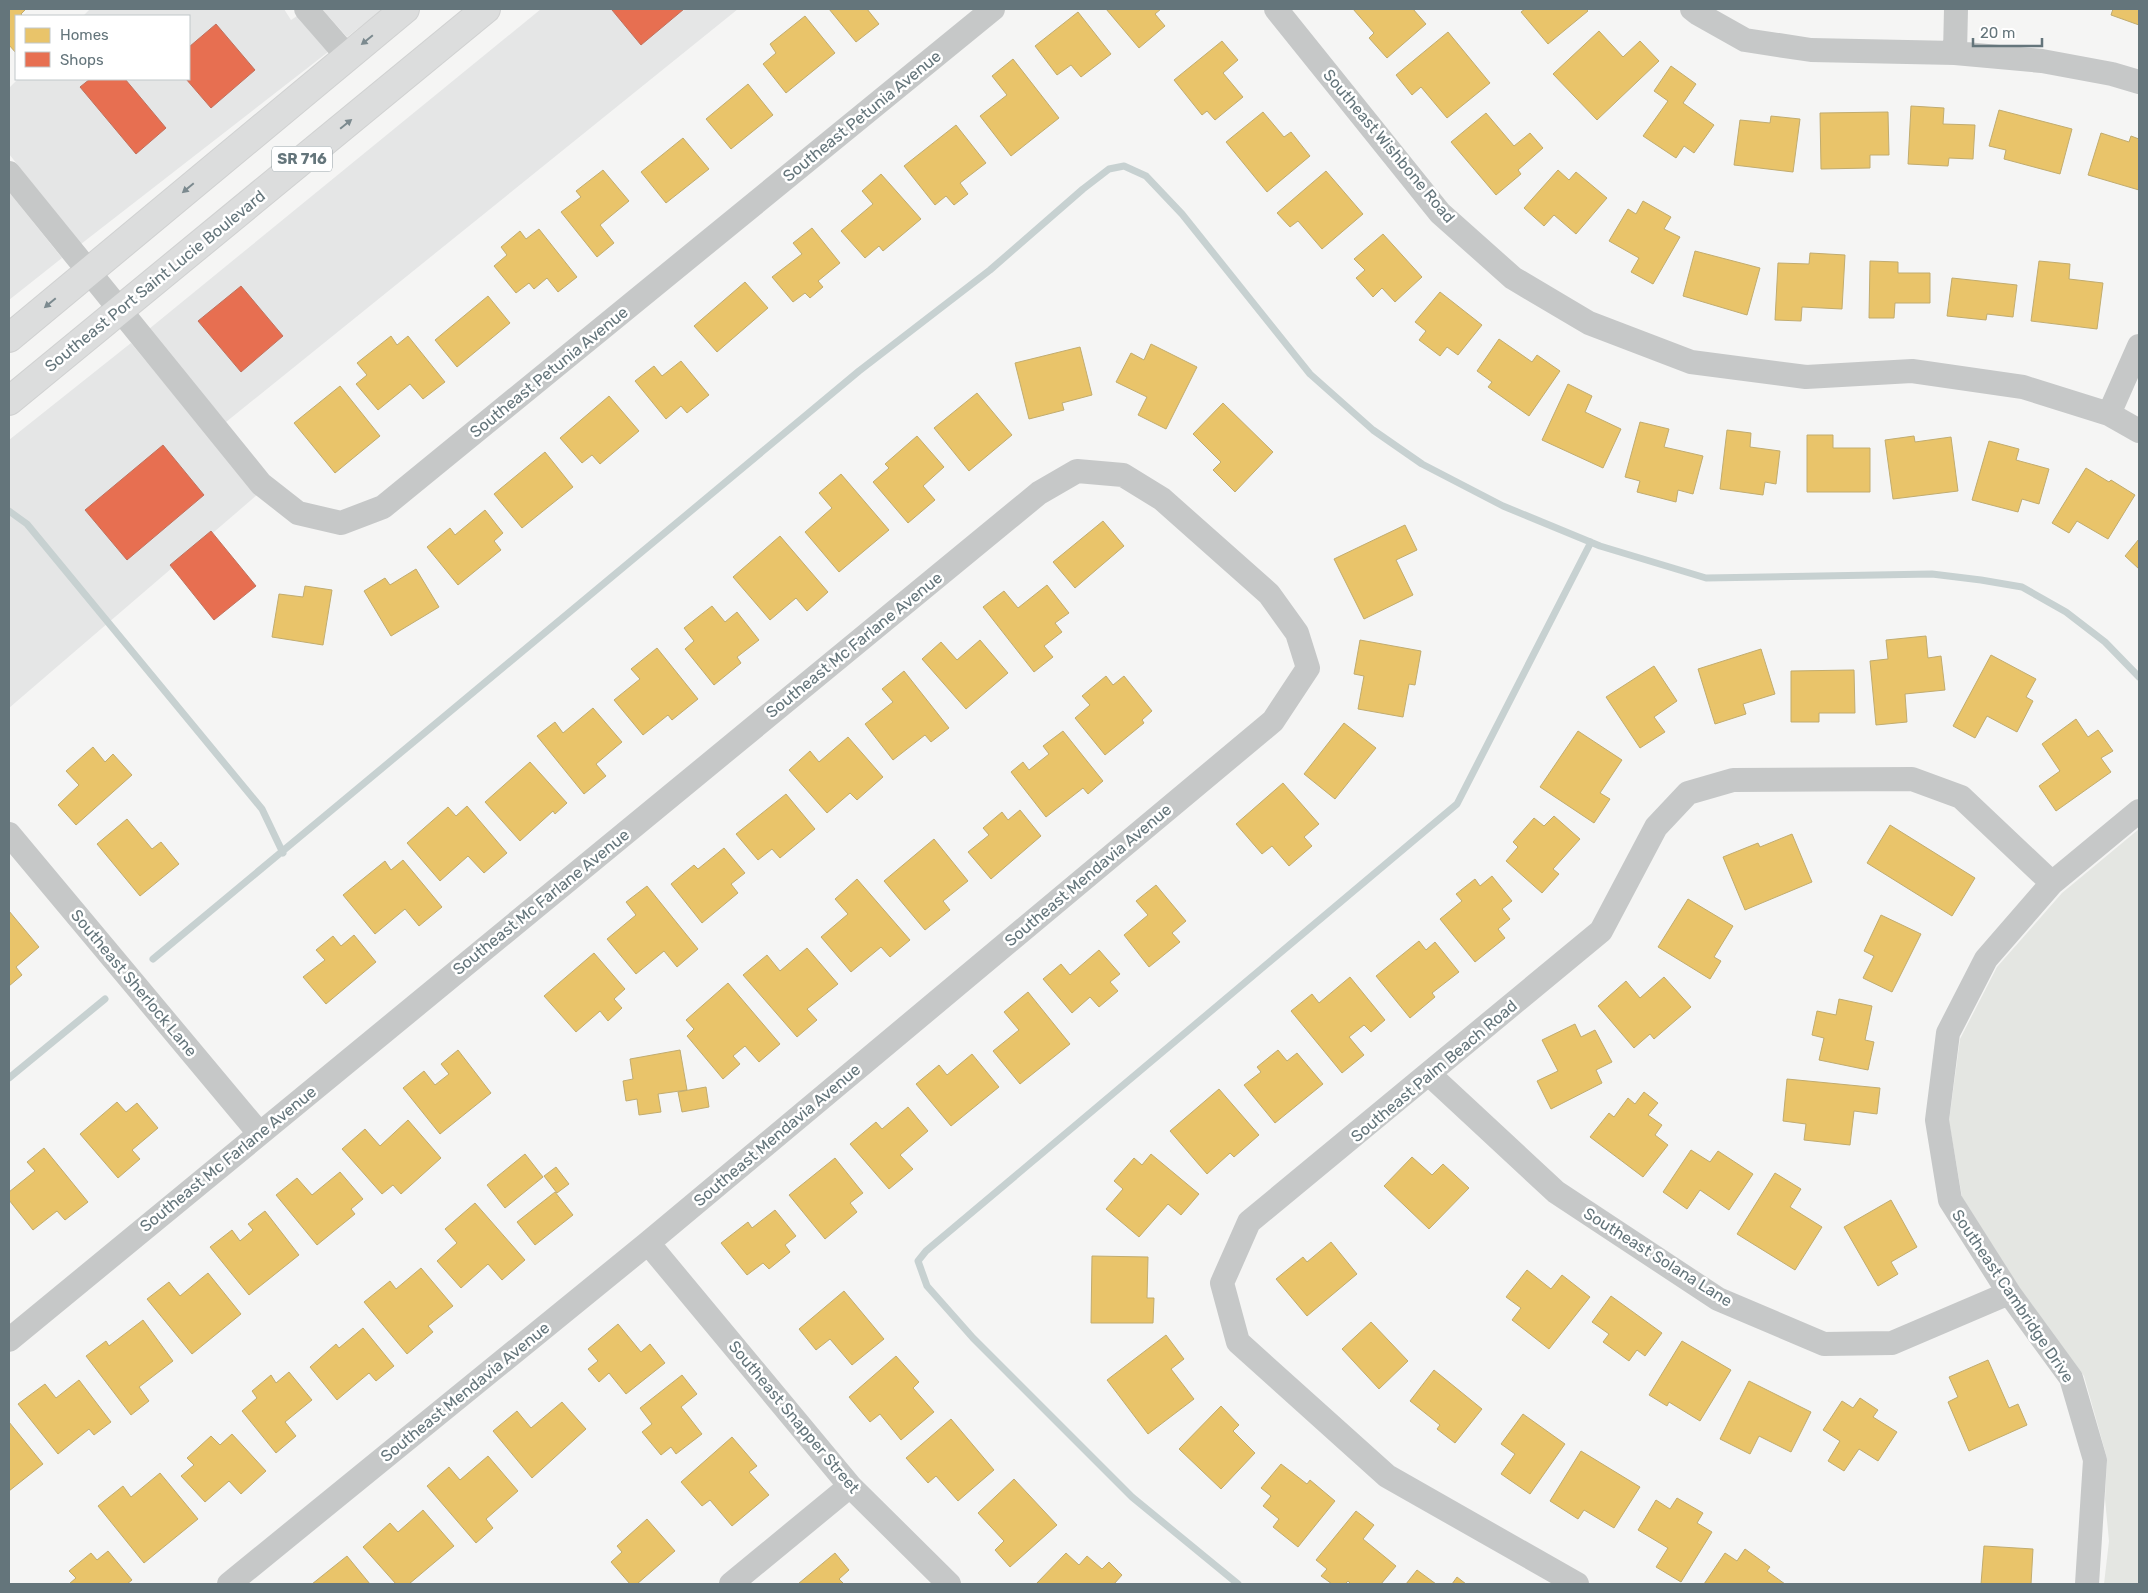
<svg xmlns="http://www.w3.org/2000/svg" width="2148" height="1593" viewBox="0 0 2148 1593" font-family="Rubik,sans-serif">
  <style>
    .built { fill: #e5e6e6 }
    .green { fill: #e4e6e2 }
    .homes { fill: #e9c46a; stroke: #c1ac6f }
    .shops { fill: #e76f51; stroke: #c0715e }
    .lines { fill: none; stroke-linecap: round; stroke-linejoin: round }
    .stream { stroke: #c7d1d1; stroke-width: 7 }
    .primary-casing { stroke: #d0d1d1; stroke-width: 30 }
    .street { stroke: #c6c8c8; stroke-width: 24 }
    .primary { stroke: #dcdddd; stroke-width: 28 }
    .oneway { fill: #7c8a8f }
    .labels { text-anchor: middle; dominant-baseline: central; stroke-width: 5; stroke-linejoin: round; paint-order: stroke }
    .shield { fill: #fff; stroke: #929ea3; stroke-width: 1 }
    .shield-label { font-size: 15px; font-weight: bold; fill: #64757b }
    .street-label { font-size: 16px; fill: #64757b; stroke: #fff }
  </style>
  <rect width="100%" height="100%" fill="#f5f5f4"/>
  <!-- built -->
  <path class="built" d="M90,9H284L291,20L297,16L328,52L81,244L9,154V88L18,79H189V16H83Z
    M322,9H383L347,37Z
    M541,9H738L226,422L149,329Z
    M9,192L62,258L9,300Z
    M131,343L257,495L9,708V440Z"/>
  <!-- green -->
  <path class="green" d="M2139,829V1584H2104L2109,1541L2105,1499L2107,1458L2084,1376L2019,1287L1962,1197L1949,1121L1960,1039L1997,967L2062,893Z"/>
  <!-- homes -->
  <path class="homes" d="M9,9H26L21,14L23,16H16V53L9,45Z
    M829,9H867L879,24L856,42Z
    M1106,9H1161L1155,14L1165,26L1139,48Z
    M1353,9H1413L1426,24L1387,58L1369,38L1374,33Z
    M1525,9H1586L1588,11L1548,44L1521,12Z
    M2113,9H2139V25L2111,15Z
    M1078,12L1111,54L1081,77L1071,65L1057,75L1035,46Z
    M805,16L835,53L786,93L763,64L776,53L770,44Z
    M1599,31L1623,57L1640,41L1659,61L1597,120L1553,74Z
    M1448,32L1490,83L1447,118L1421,87L1412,95L1396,75Z
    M1222,41L1238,60L1223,73L1243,97L1215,120L1207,111L1202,115L1174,80Z
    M1013,59L1059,118L1011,156L980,116L1007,95L992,76Z
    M1671,66L1696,84L1683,103L1714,125L1694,153L1684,146L1676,158L1643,136L1668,101L1654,91Z
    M748,84L773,115L731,149L706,119Z
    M1911,106L1944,108L1943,124L1975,125L1973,159L1949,158L1948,166L1908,164Z
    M1999,110L2072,129L2060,174L2004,159L2006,150L1989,146Z
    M1263,112L1284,137L1291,132L1310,156L1267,192L1226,142Z
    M1888,112L1889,155H1870V168L1821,169L1820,113Z
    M1486,113L1514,146L1530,133L1543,148L1518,170L1521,174L1496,195L1451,142Z
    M1771,116L1800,119L1793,172L1734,165L1740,120L1770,123Z
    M956,125L986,163L960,183L968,194L954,205L946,196L935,205L904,166Z
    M2101,133L2129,142L2131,136L2139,139V190L2088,175Z
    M683,138L709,169L666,203L641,172Z
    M603,170L629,201L600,225L614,243L597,257L561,212L581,197L576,191Z
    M1558,170L1569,180L1576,172L1607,198L1576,234L1554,215L1544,226L1524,208Z
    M1326,171L1363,214L1322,249L1298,221L1290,227L1277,213Z
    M881,174L921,219L883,251L879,246L865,258L841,231L873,204L862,191Z
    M1643,201L1671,217L1664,229L1680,237L1653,284L1631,272L1639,258L1609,241L1628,209L1636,214Z
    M812,228L840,263L818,281L823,287L810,298L805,293L793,302L772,277L802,254L793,243Z
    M539,229L577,277L558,292L547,278L534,289L529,283L516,293L494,266L507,255L501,247L520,231L526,239Z
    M1383,234L1422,277L1395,302L1382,288L1373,297L1356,278L1365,270L1354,259Z
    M1695,251L1760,268L1747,315L1683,296Z
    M1810,253L1845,255L1842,309L1802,307L1801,321L1775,320L1778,263L1809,264Z
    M1870,261L1898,262V273H1930V303H1895L1894,318H1869Z
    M2039,261L2070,264L2069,279L2103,283L2097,329L2031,321Z
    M1952,278L2017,285L2013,317L1987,314L1986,320L1947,316Z
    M745,282L768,308L717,352L694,326Z
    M1440,292L1482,325L1458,355L1447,347L1440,356L1419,340L1426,331L1415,322Z
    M488,296L510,323L457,367L435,340Z
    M391,336L397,345L408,336L445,382L423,399L410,384L378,410L356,384L367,375L357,363Z
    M1499,339L1532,362L1537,355L1560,371L1529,416L1488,387L1492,382L1477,371Z
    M1151,344L1197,367L1166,429L1138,415L1147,397L1116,382L1131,353L1144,360Z
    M1080,347L1092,395L1062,403L1064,410L1029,419L1015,363Z
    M681,361L709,395L687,413L681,406L666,419L635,381L654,366L662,376Z
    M1568,384L1592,396L1585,412L1621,429L1603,468L1542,440Z
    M340,386L380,436L335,473L294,423Z
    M977,393L1012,435L969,471L934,428Z
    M609,396L639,431L600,464L592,455L582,463L560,438Z
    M1223,403L1273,452L1235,492L1213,470L1221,462L1193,434Z
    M1640,422L1669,429L1664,447L1703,456L1693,494L1678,490L1676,502L1637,492L1640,481L1625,477Z
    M1727,430L1751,433L1750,447L1780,451L1776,484L1765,482L1763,495L1720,489Z
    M1807,435H1833V448H1870V492H1807Z
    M917,436L944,467L923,486L935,500L908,523L873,482L889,468L885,464Z
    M1914,436L1915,442L1951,437L1958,491L1893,499L1885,440Z
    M1989,441L2019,449L2016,460L2049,469L2039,504L2022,499L2018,512L1972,500Z
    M545,452L573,487L522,528L494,494Z
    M2086,468L2109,482L2111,480L2135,495L2108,539L2077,521L2069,533L2052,523Z
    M841,474L889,530L839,572L805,532L832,508L819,493Z
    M485,510L503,533L494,541L501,550L458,585L427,547L450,528L455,535Z
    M1103,521L1124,546L1075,588L1053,562Z
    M1405,525L1417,550L1396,560L1413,595L1364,619L1334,559Z
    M780,536L828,592L807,611L796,598L770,620L733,577Z
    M2139,539V569L2125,556Z
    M416,569L439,607L391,636L364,591L385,578L390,585Z
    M1047,585L1069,613L1055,623L1062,632L1044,646L1053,657L1034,672L983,607L1004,591L1018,608Z
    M305,586L332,590L323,645L272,637L279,594L303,597Z
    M712,606L725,622L737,612L759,640L737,657L741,663L714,685L685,649L694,641L684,628Z
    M1926,636L1928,658L1941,656L1945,690L1905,694L1907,722L1876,725L1870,661L1888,659L1886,640Z
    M980,640L1008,673L966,709L922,659L941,642L957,660Z
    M1360,640L1421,651L1415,685L1409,684L1403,717L1358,709L1364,676L1354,674Z
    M657,648L698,699L672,720L668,715L643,735L614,700L640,679L631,669Z
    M1761,649L1775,694L1743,704L1746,714L1715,724L1698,669Z
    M1991,655L2036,679L2026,697L2033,701L2017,732L1987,716L1975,738L1953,726Z
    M1654,666L1677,701L1654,717L1665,732L1640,748L1606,697Z
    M1854,670L1855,713H1819V722H1791V671Z
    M904,671L949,728L931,742L925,735L893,760L865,724L893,702L882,689Z
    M1106,676L1113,685L1124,676L1152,711L1142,720L1144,723L1105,755L1075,718L1090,705L1082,696Z
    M593,708L622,742L596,764L606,776L584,794L537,736L555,722L563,733Z
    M2076,719L2088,737L2098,730L2113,751L2101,758L2111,772L2056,811L2039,786L2060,771L2042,744Z
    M1344,723L1376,748L1335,799L1304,774Z
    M1063,731L1103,781L1088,794L1083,788L1046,817L1011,772L1023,762L1029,770L1049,754L1043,746Z
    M1578,731L1622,760L1600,793L1610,799L1594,823L1540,787Z
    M848,737L883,777L857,800L850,793L827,813L789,770L810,751L819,762Z
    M93,747L105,762L113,754L132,775L76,825L58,805L79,785L66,771Z
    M530,762L567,803L555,814L553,811L520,841L485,802Z
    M1283,783L1319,824L1304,837L1312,846L1289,866L1272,846L1262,854L1236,824Z
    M786,794L815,829L780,858L772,849L758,860L736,834Z
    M467,806L507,853L484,873L468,856L440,881L407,843L448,807L456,816Z
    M1020,810L1041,836L991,879L968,852L989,835L983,828L1002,812L1008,820Z
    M1554,816L1580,839L1553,869L1559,874L1542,893L1506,861L1518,847L1513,842L1534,818L1544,826Z
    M127,819L152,849L161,842L179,864L140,896L97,844Z
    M1890,825L1975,878L1952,916L1867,863Z
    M1792,834L1812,882L1745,910L1723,857L1758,843L1760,847Z
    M934,839L968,881L943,901L950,910L925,930L884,881Z
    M724,848L745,873L731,884L738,893L702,923L671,884L694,865L698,869Z
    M403,860L442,907L419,926L405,909L375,934L343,895L385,861L391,870Z
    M1492,876L1512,901L1502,909L1510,919L1498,929L1505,938L1475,962L1440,919L1462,901L1456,894L1475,879L1480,886Z
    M857,879L910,940L890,957L881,947L851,972L821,937L848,914L835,899Z
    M1156,885L1186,921L1172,933L1180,942L1149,967L1124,935L1148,915L1136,901Z
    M647,886L698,949L677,967L664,951L636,974L607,939L636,915L626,902Z
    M1688,899L1733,926L1714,957L1721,961L1710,979L1658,947Z
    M9,911L39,947L16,967L22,975L9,986Z
    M1881,915L1921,934L1892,992L1863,978L1874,956L1864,951Z
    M354,935L376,962L326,1004L303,977L325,960L316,950L333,936L341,946Z
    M1419,941L1426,950L1435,942L1459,972L1432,993L1435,997L1410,1018L1376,976Z
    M807,948L838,984L807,1009L817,1020L797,1037L743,975L767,955L780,971Z
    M1099,950L1120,974L1110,982L1118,991L1099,1007L1090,997L1072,1013L1043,979L1061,964L1070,975Z
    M594,953L625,989L614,999L622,1008L608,1021L600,1011L576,1032L544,996Z
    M1350,977L1385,1020L1371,1032L1364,1025L1349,1037L1364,1055L1342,1073L1291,1011L1312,994L1319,1003Z
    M1664,977L1691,1007L1654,1039L1650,1034L1634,1048L1598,1006L1626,981L1640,998Z
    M728,983L780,1044L759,1062L745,1046L733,1056L740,1064L723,1079L687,1036L694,1029L686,1020Z
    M1028,992L1070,1044L1020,1084L993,1051L1019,1030L1004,1012Z
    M1839,999L1872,1006L1865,1040L1874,1042L1868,1070L1819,1060L1824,1038L1812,1035L1817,1011L1836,1015Z
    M1575,1024L1581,1037L1595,1030L1612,1062L1596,1070L1602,1083L1551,1109L1537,1081L1558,1071L1542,1040Z
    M458,1050L491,1093L440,1134L403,1088L424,1071L435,1085L449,1074L441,1064Z
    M680,1050L687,1090L658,1094L661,1112L639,1115L637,1099L626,1101L623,1081L633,1079L630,1059Z
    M1278,1050L1287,1061L1297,1053L1323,1084L1275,1123L1244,1085L1261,1072L1257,1067Z
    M972,1054L999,1087L951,1126L916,1084L939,1065L947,1075Z
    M1787,1079L1880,1088L1877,1114L1854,1111L1850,1145L1804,1140L1806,1124L1783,1121Z
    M706,1087L709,1107L682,1112L678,1092Z
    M1219,1089L1259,1135L1234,1157L1230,1153L1207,1174L1170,1131Z
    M1644,1092L1658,1103L1648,1115L1662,1125L1655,1135L1668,1145L1643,1177L1590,1137L1609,1113L1614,1117L1628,1098L1635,1104Z
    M117,1102L126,1112L137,1103L158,1128L132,1150L140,1159L118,1178L80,1134Z
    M908,1107L928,1131L900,1155L913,1169L889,1189L850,1144L876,1122L882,1129Z
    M408,1120L441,1158L401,1194L393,1185L382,1194L342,1149L365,1129L380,1146Z
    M44,1148L88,1202L65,1220L57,1211L33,1230L9,1200V1192L35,1171L27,1162Z
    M1691,1150L1710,1162L1718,1151L1753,1174L1729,1210L1700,1190L1687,1209L1663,1192Z
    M525,1154L543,1177L505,1208L487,1185Z
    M1151,1154L1199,1194L1181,1215L1168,1204L1139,1237L1106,1209L1123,1189L1114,1181L1134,1158L1142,1165Z
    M1412,1157L1432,1175L1443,1164L1469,1188L1429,1229L1384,1186Z
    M835,1158L863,1193L850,1203L857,1212L825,1239L789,1195Z
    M556,1167L569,1184L557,1193L544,1176Z
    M340,1172L363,1199L351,1209L355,1214L317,1245L276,1195L297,1178L312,1195Z
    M1775,1173L1801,1189L1790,1207L1822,1227L1795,1270L1737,1234Z
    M555,1192L573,1215L535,1245L517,1222Z
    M1891,1200L1917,1247L1891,1262L1898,1274L1878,1286L1844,1227Z
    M475,1203L525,1260L502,1280L488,1264L461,1288L437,1261L457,1243L445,1229Z
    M775,1210L796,1236L785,1245L790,1252L769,1269L763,1263L747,1275L721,1243L748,1222L752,1228Z
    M265,1211L299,1255L249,1295L210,1247L232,1230L240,1241L253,1230L248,1224Z
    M1331,1242L1357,1274L1307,1316L1276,1279L1303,1257L1307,1262Z
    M1092,1256L1148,1257L1147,1298H1154L1153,1323H1091Z
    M421,1268L453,1306L428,1326L433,1332L407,1354L364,1302L390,1281L396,1289Z
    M1527,1270L1551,1289L1562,1275L1590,1297L1549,1349L1512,1320L1521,1308L1506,1297Z
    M208,1273L241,1314L192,1354L147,1299L169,1282L180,1296Z
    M844,1291L884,1339L852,1365L830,1339L816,1350L799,1329Z
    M1611,1296L1662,1333L1645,1356L1637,1350L1629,1361L1603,1342L1609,1334L1592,1322Z
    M143,1320L173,1361L139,1387L149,1401L131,1415L86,1356L106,1341L109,1346Z
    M1371,1322L1408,1361L1379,1389L1342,1349Z
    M618,1324L641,1352L650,1344L665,1363L626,1394L609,1373L599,1382L588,1369L598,1361L588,1349Z
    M363,1328L394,1366L376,1381L369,1373L337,1400L310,1367L336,1344L339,1348Z
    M1166,1335L1184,1359L1171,1369L1194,1399L1148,1434L1107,1380Z
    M1682,1341L1731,1370L1700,1421L1669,1402L1667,1406L1649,1395Z
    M896,1356L919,1382L913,1388L934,1412L901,1440L880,1414L870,1422L849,1397Z
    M1988,1360L2009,1408L2018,1404L2027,1425L1969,1451L1948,1402L1958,1397L1949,1377Z
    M1434,1370L1482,1409L1455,1443L1437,1429L1440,1425L1410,1401Z
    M289,1372L312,1400L285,1422L296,1436L276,1453L242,1411L257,1398L252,1391L271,1375L276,1383Z
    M682,1375L697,1394L681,1407L702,1434L676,1454L671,1447L661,1455L642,1432L652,1424L640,1408Z
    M79,1380L111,1422L94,1435L89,1429L58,1454L18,1404L45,1384L56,1398Z
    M1749,1381L1811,1412L1791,1452L1759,1436L1750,1454L1720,1439Z
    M1860,1398L1878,1410L1873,1417L1897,1432L1878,1461L1859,1449L1844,1471L1828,1461L1840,1441L1823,1430L1842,1401L1853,1408Z
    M562,1402L586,1429L532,1478L493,1431L517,1411L531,1428Z
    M1221,1406L1239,1425L1233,1431L1255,1453L1221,1489L1179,1449Z
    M1523,1414L1565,1444L1530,1494L1501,1474L1515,1454L1501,1444Z
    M951,1419L994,1470L958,1501L936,1476L928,1483L906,1458Z
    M9,1422L43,1464L9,1491Z
    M232,1434L266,1471L241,1494L229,1481L205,1502L181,1476L194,1465L187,1458L211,1436L220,1445Z
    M732,1437L757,1466L749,1472L769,1495L732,1526L710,1500L702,1506L681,1482Z
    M1581,1451L1640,1487L1614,1528L1584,1510L1578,1519L1550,1501Z
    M488,1456L518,1491L486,1519L493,1528L476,1543L427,1486L449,1467L460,1480Z
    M1281,1464L1307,1484L1310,1480L1335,1501L1298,1547L1273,1527L1279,1519L1263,1506L1271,1496L1261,1488Z
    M160,1473L198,1519L144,1563L98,1506L123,1486L131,1497Z
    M1014,1479L1057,1525L1010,1567L995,1550L1004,1541L978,1513Z
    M1677,1498L1703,1513L1697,1523L1712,1532L1681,1582L1656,1567L1668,1548L1638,1530L1656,1500L1670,1509Z
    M423,1510L454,1546L409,1584H396L363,1547L390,1523L398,1532Z
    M1356,1511L1374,1525L1363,1539L1396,1566L1381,1584H1351L1348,1581L1345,1584H1332L1321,1576L1327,1569L1316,1560Z
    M647,1519L675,1551L637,1584H630L611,1562L622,1552L617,1546Z
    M1984,1546L2033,1549L2031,1584H1981Z
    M1745,1549L1770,1567L1767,1571L1785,1584H1704L1725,1553L1737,1561Z
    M108,1551L132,1580L127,1584H69L76,1578L69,1571L91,1553L97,1560Z
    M835,1553L849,1570L839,1579L844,1584H798Z
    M1066,1553L1079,1565L1087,1556L1102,1569L1109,1562L1122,1575L1114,1584H1036Z
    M347,1556L370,1584H312Z
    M1417,1570L1436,1584H1406Z
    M1457,1577L1466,1584H1452Z"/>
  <!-- shops -->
  <path class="shops" d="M614,9H684L641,45L612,10Z
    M216,24L255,70L211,108L186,79H189V47Z
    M90,79H125L166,128L136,154L80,87Z
    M241,286L283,336L241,372L198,321Z
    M163,445L204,495L127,560L85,510Z
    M211,531L256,586L214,620L170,565Z"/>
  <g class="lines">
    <!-- stream -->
    <path class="stream" d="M9,511L27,524L262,809L283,853
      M153,959L859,371L990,270L1083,189L1109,169L1124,166L1146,176L1182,214L1310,374L1373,430L1422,464L1503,506L1600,546L1706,578L1932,574L1981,580L2022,587L2066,612L2105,642L2139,677
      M9,1078L105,999
      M1238,1584L1132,1497L973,1338L927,1286L918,1261L926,1251L1457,804L1591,542"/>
    <defs>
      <path id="primary" d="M9,338L405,9
        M9,401L486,9"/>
    </defs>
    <!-- primary casing -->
    <use href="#primary" class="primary-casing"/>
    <!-- street -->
    <path class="street" d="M306,9L347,56
      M1276,9L1440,213L1513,278L1589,323L1691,362L1806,377L1912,371L2023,387L2109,414L2139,431
      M1692,9L1697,13L1745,40L1811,50L1955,53L2042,61L2112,74L2139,82
      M1955,53L1956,9
      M9,173L261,484L298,513L341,523L383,507L993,9
      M2109,414L2139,346
      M9,834L259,1133
      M1430,1075L1556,1192L1718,1299L1824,1344L1892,1343L2009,1293
      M648,1243L850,1486L949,1584
      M9,1340L1039,493L1077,471L1123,475L1162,499L1269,594L1297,633L1308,668L1273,721L648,1243L229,1584
      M731,1584L850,1486
      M1577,1584L1387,1476L1238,1342L1222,1283L1249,1222L1601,931L1656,827L1688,793L1733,780L1912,779L1961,797L2052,883
      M2087,1584L2095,1460L2071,1378L2009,1293L1950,1200L1937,1120L1948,1033L1986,959L2052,883L2139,811"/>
    <!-- primary -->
    <use href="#primary" class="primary"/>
  </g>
  <!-- one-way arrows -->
  <defs><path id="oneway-solid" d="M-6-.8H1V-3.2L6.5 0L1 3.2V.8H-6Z" transform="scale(1.25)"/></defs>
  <g class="oneway">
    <use href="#oneway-solid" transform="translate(367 40) rotate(141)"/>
    <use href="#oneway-solid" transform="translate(346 124) rotate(-39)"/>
    <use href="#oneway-solid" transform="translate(188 188) rotate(140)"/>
    <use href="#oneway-solid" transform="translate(50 303) rotate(140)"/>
  </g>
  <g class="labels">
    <!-- shield labels -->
    <rect class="shield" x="272" y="146.5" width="60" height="25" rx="4"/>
    <g class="shield-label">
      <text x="302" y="159">SR 716</text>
    </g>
    <!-- street labels -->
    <g class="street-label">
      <text transform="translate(862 116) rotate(-39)">Southeast Petunia Avenue</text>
      <text transform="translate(1389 146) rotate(50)">Southeast Wishbone Road</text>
      <text transform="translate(155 281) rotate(-39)">Southeast Port Saint Lucie Boulevard</text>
      <text transform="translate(549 372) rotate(-39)">Southeast Petunia Avenue</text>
      <text transform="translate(854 645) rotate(-39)">Southeast Mc Farlane Avenue</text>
      <text transform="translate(1088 875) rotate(-40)">Southeast Mendavia Avenue</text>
      <text transform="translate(541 902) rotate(-39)">Southeast Mc Farlane Avenue</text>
      <text transform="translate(134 983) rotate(50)">Southeast Sherlock Lane</text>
      <text transform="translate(1434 1071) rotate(-40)">Southeast Palm Beach Road</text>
      <text transform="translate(777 1135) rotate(-40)">Southeast Mendavia Avenue</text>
      <text transform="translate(228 1159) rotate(-39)">Southeast Mc Farlane Avenue</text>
      <text transform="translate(1658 1257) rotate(32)">Southeast Solana Lane</text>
      <text transform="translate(2013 1296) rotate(56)">Southeast Cambridge Drive</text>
      <text transform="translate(465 1392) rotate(-39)">Southeast Mendavia Avenue</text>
      <text transform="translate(794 1417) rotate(50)">Southeast Snapper Street</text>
    </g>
  </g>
  <!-- border -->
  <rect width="2148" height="1593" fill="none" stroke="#64757b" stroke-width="20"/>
  <!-- legend -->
  <rect x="15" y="15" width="175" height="65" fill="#ffffff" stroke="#c1c8ca"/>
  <rect x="25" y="28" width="25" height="15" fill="#e9c46a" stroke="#c1c8ca"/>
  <text x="60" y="40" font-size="15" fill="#64757b">Homes</text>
  <rect x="25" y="52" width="25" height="15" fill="#e76f51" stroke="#c1c8ca"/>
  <text x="60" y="65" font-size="15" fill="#64757b">Shops</text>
  <!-- scale -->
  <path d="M1973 38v8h69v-8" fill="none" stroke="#64757b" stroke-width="2.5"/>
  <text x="1980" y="38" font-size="15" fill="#64757b" stroke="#ffffff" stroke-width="4" paint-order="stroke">20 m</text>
</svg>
